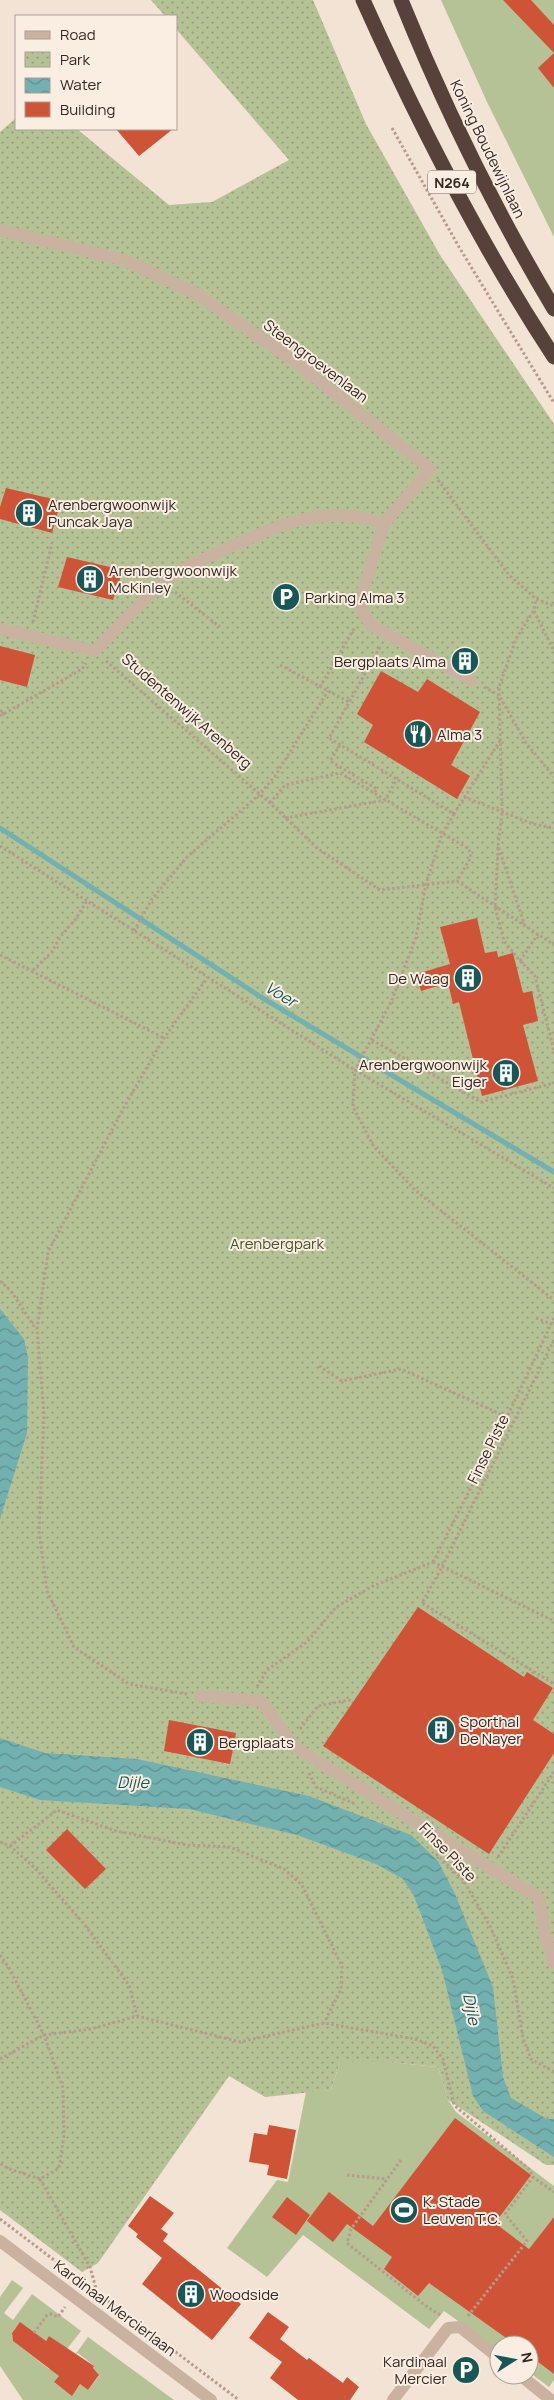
<svg xmlns="http://www.w3.org/2000/svg" width="554" height="2400" viewBox="0 0 554 2400" font-family="Manrope,sans-serif">
  <style>
    .green { fill: #b5c295 }
    .park { fill: url(#park-dots) }
    .water { fill: url(#water-waves) }
    .lines { fill: none; stroke-linecap: round; stroke-linejoin: round }
    .stream { stroke: #72b1b0; stroke-width: 5 }
    .building { fill: #cf5437 }
    .path { stroke: #b69b8b; stroke-width: 3; stroke-dasharray: 2.5 2.5; stroke-linecap: butt }
    .minor { stroke: #cab2a1; stroke-width: 12 }
    .highway { stroke: #56423a; stroke-width: 15 }
    .labels { text-anchor: middle; dominant-baseline: central; stroke-width: 4; stroke-linejoin: round; paint-order: stroke }
    .shield { fill: #faede1; stroke: #6f635d; stroke-width: 1 }
    .shield-label { font-size: 14px; font-weight: bold; fill: #342824 }
    .street-label { font-size: 15px; fill: #342824; stroke: #faede1 }
    .poi-label { font-size: 15px; fill: #342824; stroke: #faede1; text-anchor: start }
    .park-label { font-size: 15px; fill: #455426; stroke: #faede1 }
    .water-label { font-size: 16px; font-style: italic; fill: #175758; stroke: #faede1 }
  </style>
  <defs>
    <pattern id="park-dots" width="8" height="8" patternUnits="userSpaceOnUse" patternTransform="scale(1.25)"><rect width="8" height="8" fill="#b5c295"/><path d="M2 2h.1M6 6h.1" fill="none" stroke="#949e79" stroke-width="1.8" stroke-linecap="round"/></pattern>
    <pattern id="water-waves" width="16" height="10" patternUnits="userSpaceOnUse" patternTransform="scale(1.25)"><rect width="16" height="10" fill="#72b1b0"/><path d="M0 5q4-4 8 0t8 0" fill="none" stroke="#5e908f"/></pattern>
  </defs>
  <rect width="100%" height="100%" fill="#f2e3d5"/>
  <!-- green -->
  <path class="green" d="M441,0H554V237L487,102Z
    M340,2062H388L438,2067L448,2100L456,2112L554,2186V2380L549,2387L529,2372V2345H499V2350L444,2311L429,2329L303,2235L267,2277L227,2248L277,2180L288,2182L306,2092L331,2090Z
    M12,2280L23,2288L4,2313L13,2320L32,2294L81,2331L67,2349L49,2336L46,2341L23,2326L16,2327L12,2333L13,2340L17,2344L49,2369L51,2367L61,2374L55,2383L72,2395L80,2384L88,2390L99,2376L93,2368L94,2366L78,2353L75,2355L88,2337L174,2400H23L0,2366V2297Z"/>
  <!-- park -->
  <path class="park" d="M151,0H313L366,124L440,255L554,424V2165H546L448,2100L438,2067L388,2062H340L331,2090L265,2097L229,2076L98,2263L82,2272L0,2210V132L16,118V129H77L169,205L212,202L289,160L176,29V16H165Z"/>
  <!-- water -->
  <path class="water" d="M0,1309L24,1339L28,1357L27,1433L0,1519Z
    M0,1738L45,1753L137,1759L309,1796L411,1835L438,1861L455,1894L493,1987L503,2077L511,2098L547,2119H554V2157L483,2111L473,2096L442,1970L414,1896L403,1879L376,1864L297,1835L189,1809L40,1800L0,1787Z"/>
  <g class="lines">
    <!-- stream -->
    <path class="stream" d="M0,828L261,997L554,1172"/>
  </g>
  <!-- building -->
  <path class="building" d="M503,0H531L554,25V53Z
    M554,53V88L538,68Z
    M116,129H173L139,156Z
    M6,488L61,501L52,533L0,519V507Z
    M67,557L123,570L113,600L58,587Z
    M0,646L35,655L27,687L0,680Z
    M381,671L418,692L427,679L480,712L451,765L470,776L457,799L364,742L373,725L357,714Z
    M477,918L485,953L497,951L498,957L513,953L523,993L532,991L538,1021L523,1025L538,1081L482,1096L459,1002L453,1004L448,983L421,991L416,974L450,964L440,927Z
    M418,1607L524,1677L527,1672L553,1688L533,1720L554,1734V1753L489,1854L323,1746Z
    M169,1720L236,1733L230,1764L164,1751Z
    M67,1829L106,1869L85,1889L46,1850Z
    M455,2118L531,2175L495,2223L529,2249L554,2217V2374L529,2355V2345H516L429,2283L418,2296L384,2269L392,2257L347,2224L333,2242L307,2221L329,2192L373,2226Z
    M269,2125L296,2130L287,2179L267,2175L269,2165L249,2162L254,2133L267,2135Z
    M150,2196L174,2213L161,2229L168,2234L163,2241L241,2304L212,2340L142,2284L162,2258L136,2237L138,2234L128,2226Z
    M287,2197L310,2215L296,2235L272,2217Z
    M268,2312L289,2327L280,2339L307,2360L309,2358L343,2383L347,2377L359,2387L350,2400H298L270,2378L282,2362L249,2338Z
    M20,2322L46,2341L49,2336L94,2366L93,2368L99,2375L88,2390L80,2384L72,2396L54,2382L59,2376L13,2341L12,2333Z"/>
  <g class="lines">
    <!-- path -->
    <path class="path" d="M392,128L459,247L554,403
      M438,480L509,575L536,599L554,606
      M175,592L220,627
      M534,611L554,651
      M33,622L52,543
      M380,647L329,738L454,814L501,739
      M106,661L270,803L317,848L380,890L457,881L554,945
      M280,665L349,702
      M320,687L355,627
      M484,687L499,695L526,743L554,777
      M0,710L4,714L0,713
      M0,716L82,669L86,663
      M340,745L330,761L377,789L374,794
      M464,797L533,824L554,828
      M270,803L285,785L340,773L469,849L471,857L457,881
      M454,814L442,834L426,884L416,937L392,1000L355,1070L353,1107L374,1147L415,1190L554,1300
      M285,818L385,800L397,779
      M0,846L355,1070L554,1188
      M498,848L495,907L504,941L520,961L538,934
      M525,926L498,846L502,812L499,687L516,639L534,610L536,599
      M134,931L152,899L187,857L259,795L275,776L328,691
      M0,955L164,1038
      M520,961L535,976L554,1051
      M33,970L52,952L60,937L75,920L87,901
      M372,1040L481,1102L554,1083
      M0,1281L11,1291L36,1329
      M536,1318L554,1325
      M554,1340L442,1567L422,1603L554,1684
      M319,1366L342,1381L401,1369L507,1417
      M433,1562L507,1417L554,1318
      M433,1562L554,1621
      M257,1687L267,1670L307,1642L336,1607L373,1586L433,1562
      M187,1694L129,1684L74,1647L47,1591L39,1531L44,1414L37,1329L48,1252L124,1107L164,1038L208,977
      M300,1729L318,1706L349,1700L353,1702
      M309,1773L316,1787L355,1804
      M0,1842L10,1846L34,1867L84,1924L129,1985L137,2016
      M10,1846L57,1810L116,1831L187,1845L230,1847L284,1869L302,1885L342,1966L341,1989L324,2023
      M436,1854L463,1880L490,1926L513,1979L523,2038L531,2059L554,2072
      M498,1857L554,1772
      M0,1955L9,1968L44,2035L63,2088L64,2135L59,2168L40,2179L7,2168L0,2163
      M0,2059L44,2035L91,2029L137,2016L240,2042L324,2023L415,2039L433,2046L443,2059L454,2105L530,2170L533,2177L554,2192
      M401,2160L351,2229L347,2243L426,2306L442,2316
      M347,2175L387,2179
      M40,2179L90,2267L97,2292
      M0,2219L239,2400
      M468,2316L527,2241L505,2214L533,2177
      M34,2333L47,2315L51,2314L58,2317L65,2307"/>
    <!-- minor -->
    <path class="minor" d="M0,230L124,260L195,293L293,360L430,469L384,524L362,594L363,613L371,625L471,680
      M0,629L95,651C117,629 138,604 161,584C177,570 202,560 221,551C274,527 325,502 384,524
      M200,1696L261,1701L296,1748L539,1898L546,1940L554,1963
      M0,2241L211,2400
      M520,2375L551,2400
      M393,2400L448,2328L460,2327L499,2358"/>
    <!-- highway -->
    <path class="highway" d="M363,0C418,123 480,244 554,357
      M401,0C444,107 495,210 554,309"/>
  </g>
  <!-- icons -->
  <defs>
    <symbol id="building-disc" viewBox="-11 -11 22 22"><circle r="9.5" fill="#175758" stroke="#faede1"/><path d="M-4-6H4V6H1V3H-1V6H-4ZM-2.5-4.3h1.7v1.8h-1.7ZM.8-4.3h1.7v1.8H.8ZM-2.5-1h1.7V.8h-1.7ZM.8-1h1.7V.8H.8Z" fill="#fff"/></symbol>
    <symbol id="parking-disc" viewBox="-11 -11 22 22"><circle r="9.5" fill="#175758" stroke="#faede1"/><path d="M-3.5-5.5H1a3.5 3.5 0 0 1 0 7H-1V5.5H-3.5ZM-1-3.4V-.6H.8a1.4 1.4 0 0 0 0-2.8Z" fill="#fff"/></symbol>
    <symbol id="restaurant-disc" viewBox="-11 -11 22 22"><circle r="9.5" fill="#175758" stroke="#faede1"/><path d="M-5-6h1v4h1v-4h1v4h1v-4h1v5L-1.5 .5V6h-2V.5L-5-1ZM5-6V6H3V1.5H1.5Q1.5-4 5-6Z" fill="#fff"/></symbol>
    <symbol id="stadium-disc" viewBox="-11 -11 22 22"><circle r="9.5" fill="#175758" stroke="#faede1"/><path d="M0-5a6.5 5 0 1 0 0 10a6.5 5 0 1 0 0-10ZM-3.5-1.8h7v3.6h-7Z" fill="#fff"/></symbol>
  </defs>
  <g fill-rule="evenodd">
    <use href="#building-disc" x="13" y="497" width="32" height="32"/>
    <use href="#building-disc" x="74" y="563" width="32" height="32"/>
    <use href="#parking-disc" x="270" y="581" width="32" height="32"/>
    <use href="#building-disc" x="449" y="645" width="32" height="32"/>
    <use href="#restaurant-disc" x="402" y="718" width="32" height="32"/>
    <use href="#building-disc" x="452" y="962" width="32" height="32"/>
    <use href="#building-disc" x="490" y="1057" width="32" height="32"/>
    <use href="#building-disc" x="425" y="1714" width="32" height="32"/>
    <use href="#building-disc" x="184" y="1726" width="32" height="32"/>
    <use href="#stadium-disc" x="388" y="2194" width="32" height="32"/>
    <use href="#building-disc" x="175" y="2278" width="32" height="32"/>
    <use href="#parking-disc" x="450" y="2354" width="32" height="32"/>
  </g>
  <g class="labels">
    <!-- shield labels -->
    <rect class="shield" x="428" y="170.5" width="48" height="23" rx="4"/>
    <g class="shield-label">
      <text x="452" y="182">N264</text>
    </g>
    <!-- street labels -->
    <g class="street-label">
      <text transform="translate(488 149) rotate(64)">Koning Boudewijnlaan</text>
      <text transform="translate(316 361) rotate(37)">Steengroevenlaan</text>
      <text transform="translate(187 711) rotate(41)">Studentenwijk Arenberg</text>
      <text transform="translate(488 1449) rotate(-64)">Finse Piste</text>
      <text transform="translate(448 1852) rotate(46)">Finse Piste</text>
      <text transform="translate(115 2308) rotate(37)">Kardinaal Mercierlaan</text>
    </g>
    <!-- poi labels -->
    <g class="poi-label">
      <text x="48" y="504">Arenbergwoonwijk<tspan x="48" dy="17">Puncak Jaya</tspan></text>
      <text x="109" y="570">Arenbergwoonwijk<tspan x="109" dy="17">McKinley</tspan></text>
      <text x="305" y="597">Parking Alma 3</text>
      <text x="446" y="661" text-anchor="end">Bergplaats Alma</text>
      <text x="437" y="734">Alma 3</text>
      <text x="449" y="978" text-anchor="end">De Waag</text>
      <text x="487" y="1064" text-anchor="end">Arenbergwoonwijk<tspan x="487" dy="17">Eiger</tspan></text>
      <text x="460" y="1721">Sporthal<tspan x="460" dy="17">De Nayer</tspan></text>
      <text x="219" y="1742">Bergplaats</text>
      <text x="423" y="2201">K. Stade<tspan x="423" dy="17">Leuven T.C.</tspan></text>
      <text x="210" y="2294">Woodside</text>
      <text x="447" y="2361" text-anchor="end">Kardinaal<tspan x="447" dy="17">Mercier</tspan></text>
    </g>
    <!-- park labels -->
    <g class="park-label">
      <text x="277" y="1243">Arenbergpark</text>
    </g>
    <!-- water labels -->
    <g class="water-label">
      <text transform="translate(281 994) rotate(31)">Voer</text>
      <text x="133" y="1782">Dijle</text>
      <text transform="translate(472 2009) rotate(79)">Dijle</text>
    </g>
  </g>
  <!-- legend -->
  <rect x="15" y="15" width="162" height="115" fill="#faede1" stroke="#ab9e95"/>
  <rect x="25" y="31" width="25" height="8" fill="#cab2a1" stroke="#ab9e95"/>
  <text x="60" y="40" font-size="15" fill="#342824">Road</text>
  <rect x="25" y="52" width="25" height="15" fill="url(#park-dots)" stroke="#ab9e95"/>
  <text x="60" y="65" font-size="15" fill="#342824">Park</text>
  <rect x="25" y="78" width="25" height="15" fill="url(#water-waves)" stroke="#ab9e95"/>
  <text x="60" y="90" font-size="15" fill="#342824">Water</text>
  <rect x="25" y="102" width="25" height="15" fill="#cf5437" stroke="#ab9e95"/>
  <text x="60" y="115" font-size="15" fill="#342824">Building</text>
  <!-- north arrow -->
  <g transform="translate(514 2360) rotate(79)"><circle r="24" fill="#faede1" stroke="#ab9e95"/>
  <path d="M0-4L9 19L0 12L-9 19Z" fill="#175758"/>
  <text y="-8" font-size="14" font-weight="bold" text-anchor="middle" fill="#342824">N</text>
  </g>
</svg>
